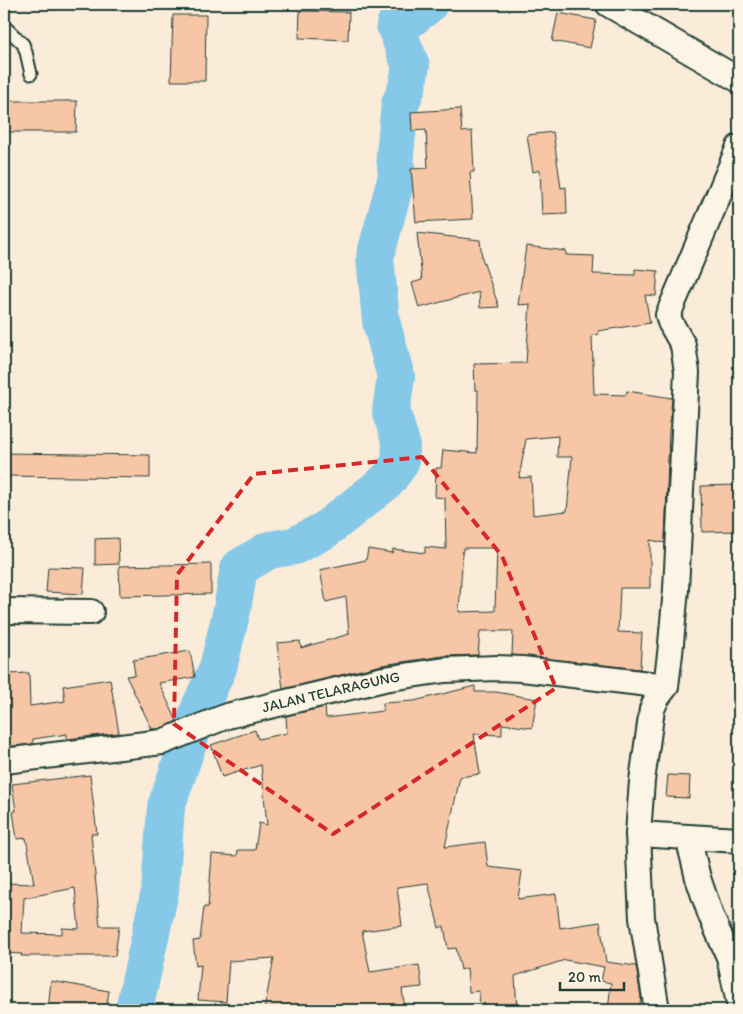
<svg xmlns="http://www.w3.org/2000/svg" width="743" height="1014" viewBox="0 0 743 1014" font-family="Itim,sans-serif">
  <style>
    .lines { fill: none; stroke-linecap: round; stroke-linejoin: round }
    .river { stroke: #86c8e7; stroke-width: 38 }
    .building { fill: #f7c6a7; stroke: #1f3d34; fill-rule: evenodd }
    .lane-casing { stroke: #1f3d34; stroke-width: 15 }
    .street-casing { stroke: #1f3d34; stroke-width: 28 }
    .lane { stroke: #fcf5e5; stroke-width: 11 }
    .street { stroke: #fcf5e5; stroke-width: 24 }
    .marked { fill: none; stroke: #d62828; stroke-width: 4; stroke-dasharray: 10 6; stroke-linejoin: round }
    .labels { text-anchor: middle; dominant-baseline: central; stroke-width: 4; stroke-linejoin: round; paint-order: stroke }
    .street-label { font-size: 15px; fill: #1f3d34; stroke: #fcf5e5 }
  </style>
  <rect width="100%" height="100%" fill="#fbecd9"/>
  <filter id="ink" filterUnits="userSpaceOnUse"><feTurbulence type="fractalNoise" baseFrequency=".02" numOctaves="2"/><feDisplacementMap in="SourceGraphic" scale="10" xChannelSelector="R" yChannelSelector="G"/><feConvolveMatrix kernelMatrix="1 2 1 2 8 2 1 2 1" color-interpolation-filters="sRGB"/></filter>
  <g filter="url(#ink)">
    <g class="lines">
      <!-- river -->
      <path class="river" d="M134,1010L160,891L166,807L201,705L218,668L232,610L239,568L269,550L294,546L325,530L387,481L400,463L401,443L391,411L396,377L381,321L375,257L397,176L395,154L400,104L407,87L411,66L395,25L410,19L429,4"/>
    </g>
    <!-- building -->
    <path class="building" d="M300,11L349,12L348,40L299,38Z
      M558,13L596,20L590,48L552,41Z
      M173,15H206L205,81H171Z
      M4,101H77L76,132H4Z
      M460,109L462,132L472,131L474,172H470L473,219L416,222L411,169L428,168L426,130L412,131L411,112Z
      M553,132L561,188L566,187L567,214L542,215L540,170L533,172L527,135Z
      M417,233L480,240L482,258L499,307L480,308L479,292L419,308L412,283L422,280Z
      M526,246L566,251V255L594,256L593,274L635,275V269L658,271L656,296L645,295L650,323L598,331L599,334L592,336L594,394L626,395L627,391L672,398L669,431L665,543L650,540V588H620L618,632L642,633L640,669L512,655L513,631H480L478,655L443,656L382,665L283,689L277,643L300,641L301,648L349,634L346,597L326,602L320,570L366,560L368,549L392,553L393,549L425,553V547L446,549L445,498L435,497L436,468H441L443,450L477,453L478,390H475L474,364L526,363L530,304L518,305ZM558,436L557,457H572L567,511L533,515L531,477L519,478L526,439ZM463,548H497L495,611L459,612Z
      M4,453L150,455V478L4,476Z
      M739,485V531L702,532L701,486Z
      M118,538L119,564L95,565V539Z
      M211,564V594L120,596L119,566Z
      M48,567L85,568L83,594L46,592Z
      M190,651L195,677L159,683L177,721L159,729H152L126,676L135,675L133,660Z
      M29,673L30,706L65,701L63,686L110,679L119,733L67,739V734L33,739V744L4,747V682L9,683L8,674Z
      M475,686V692H496L537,699L532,728L502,724V735L474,734L480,774L460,777L445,847L485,842L488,867L522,871L518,899L556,894L560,928L600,922L606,962L636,966L641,997L639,1010H608L611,983L601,981L604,967L565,960L515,976L517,1010H480L479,991L469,992L467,968L461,970L456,948L448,949L444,926L439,928L428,883L397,887L402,926L362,931L370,972L419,965L422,987L402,989L405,1010H264L274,958L229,961L226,1002L198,1000L201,965L196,966L193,941L200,940L204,907H208L212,854L237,856L238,850H255L259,823L267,825L261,765L222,777L211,745L255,730L258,739L287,733L286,716L325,707L326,718L383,711V703L414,701Z
      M90,775L97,834H91L100,926H119L115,956H21L22,954L4,953L6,916H4V883L34,884L26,838L17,839L13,812L16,811L12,784ZM75,888L79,929L62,928V934L22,933L24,898Z
      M668,775L690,776L689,798L666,797Z
      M51,981L109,991L106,1010H48Z"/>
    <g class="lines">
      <defs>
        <path id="lane" d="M4,26L23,44L26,52L31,74"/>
        <g id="street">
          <path d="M608,4L739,80"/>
          <path d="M4,611L91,612"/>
          <path id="s1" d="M4,761L162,742L227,716L384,679L445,670L497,668L522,669L666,686"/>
          <path d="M638,834L739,840"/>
          <path d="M688,837L698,878L711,916L729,957L739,1003"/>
          <path d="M657,1010L642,918L638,834L640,807L642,781L652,709L657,698L666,686L670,654L676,589L687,372L683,345L670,322L668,315L739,147"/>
        </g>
      </defs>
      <!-- lane casing -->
      <use href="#lane" class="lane-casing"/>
      <!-- street casing -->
      <use href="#street" class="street-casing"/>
      <!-- lane -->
      <use href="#lane" class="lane"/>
      <!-- street -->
      <use href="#street" class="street"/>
    </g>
  </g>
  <!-- marked area -->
  <path class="marked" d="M422,457L502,556L556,688L333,834L174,724L177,575L254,474Z"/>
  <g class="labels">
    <!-- street labels -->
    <g class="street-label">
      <text stroke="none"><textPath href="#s1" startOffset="336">JALAN TELARAGUNG</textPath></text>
    </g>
  </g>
  <!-- margin -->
  <rect width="743" height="1014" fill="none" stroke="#fcf5e5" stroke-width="20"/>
  <rect x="10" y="10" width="723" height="994" fill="none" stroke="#1f3d34" stroke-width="2" filter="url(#ink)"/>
  <!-- scale -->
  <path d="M560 982v8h64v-8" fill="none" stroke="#1f3d34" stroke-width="2.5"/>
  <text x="568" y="982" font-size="15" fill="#1f3d34" stroke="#fcf5e5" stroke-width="4" paint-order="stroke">20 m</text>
</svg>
